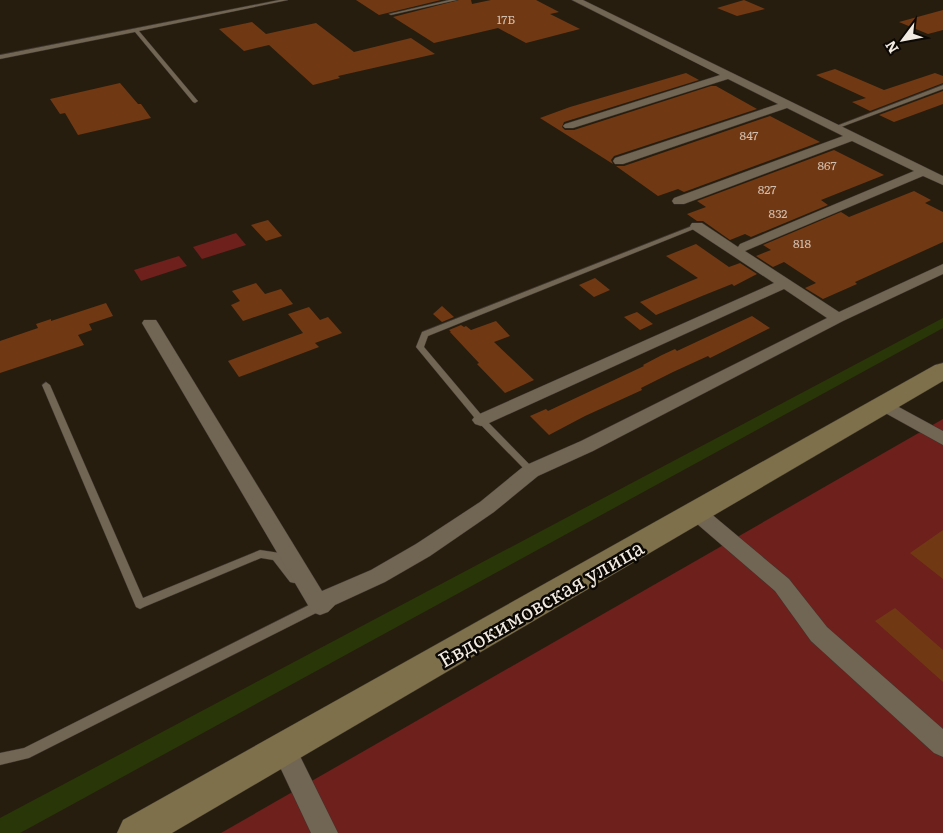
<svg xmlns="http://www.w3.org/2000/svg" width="943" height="833" viewBox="0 0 943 833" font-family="Literata,serif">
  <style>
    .green { fill: #6d201c }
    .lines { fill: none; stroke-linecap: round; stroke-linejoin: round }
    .canal { fill: #293708; fill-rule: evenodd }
    .building { fill: #713913 }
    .lane-casing { stroke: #3d352d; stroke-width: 1 }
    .street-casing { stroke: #3d352d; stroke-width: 1 }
    .secondary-casing { stroke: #3d352d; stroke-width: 1 }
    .lane { fill: #716554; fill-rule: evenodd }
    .street { fill: #716554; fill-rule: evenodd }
    .secondary { fill: #7d704b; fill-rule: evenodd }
    .labels { text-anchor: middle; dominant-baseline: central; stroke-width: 5; stroke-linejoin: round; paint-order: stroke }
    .far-number-label { font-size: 12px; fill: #d2beae }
    .near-street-label { font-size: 21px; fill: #f2ebe2; stroke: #0c0804 }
  </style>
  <rect width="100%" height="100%" fill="#271d0f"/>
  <!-- green -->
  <path class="green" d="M236,233L246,245L202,259L193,247Z
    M179,256L187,266L141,281L134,270Z
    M943,419V833H221Z"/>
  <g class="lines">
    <!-- canal -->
    <path class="canal" d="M943,318V328L20,833H0V818Z"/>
  </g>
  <!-- building -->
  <path class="building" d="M356,0H441L379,15Z
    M459,0H471L472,4L491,0H536L559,12L550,14L580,29L526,43L498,28L434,43L393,17Z
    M744,0L765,9L737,16L717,8Z
    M943,10V30L928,34L899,22Z
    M252,22L266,34L316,23L354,52L411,38L435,54L338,76L340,78L313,85L269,45L244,51L219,29Z
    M835,69L884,90L935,73L943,76V83L870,111L852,102L866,98L816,75Z
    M686,73L699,80L564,122L562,127L565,130H574L711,86H716L757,109L614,156L611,160L613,164L540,118L570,107Z
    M120,83L138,104H141L151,118L78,135L65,113L60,114L50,99Z
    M943,91V104L924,111L894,122L879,115Z
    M770,116L820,142L684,192L678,189L658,196L616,166H624Z
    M834,150L884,175L821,200L828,205L751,237L745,234L730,240L703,221H697L687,214L706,207L697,201Z
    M914,191L931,200L925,203L943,212V242L855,282L857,284L823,299L805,288L816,283L784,262L773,267L756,256L771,250L763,245L841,212L849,217Z
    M268,220L282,236L266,241L251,225Z
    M696,244L729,267L740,263L757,274L734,286L732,284L702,296L656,315L640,302L698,278L666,256Z
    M595,278L610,290L594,297L579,285Z
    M256,283L265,294L281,289L293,304L243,321L231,305L240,301L232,291Z
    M106,303L113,316L89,324L92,330L78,335L84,345L0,373V341L38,328L36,324L51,319V321Z
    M442,306L454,317L442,322L433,314Z
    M309,307L320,320L328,317L342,333L315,343L319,347L239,377L228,361L303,333L288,314Z
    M637,312L653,324L640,330L624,317Z
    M752,316L770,328L710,358L708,356L673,372L641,388L642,390L585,416L549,435L530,416L546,409L548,411L644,366L643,365L662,355L675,349L677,351Z
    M496,321L510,336L494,342L534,380L505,393L477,364L479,363L450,332H451L449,330L461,325L464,327L466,326L471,330Z
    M943,530V579L910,553Z
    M895,608L943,650V682L875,621Z"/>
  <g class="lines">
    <defs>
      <path id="lane" d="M279,0H288L139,31L197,100L198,101L195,103L193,102L135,32L0,59V55Z
        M449,0H457L391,15L389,14Z
        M943,85V89L836,129L831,128Z
        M697,224L700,226L699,227L428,336L424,347L484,418L534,469L536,471L534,473H528L478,422L416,347L422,332Z
        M46,382L50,385L143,598L260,550L280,553L298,576L299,579L298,582L294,583L290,582L273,560L261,558L144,607L140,609L136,607L42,385Z
        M319,600L323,602L325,606L324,609L29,758L0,765V753L24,748Z"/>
      <path id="street" d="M572,0H583L943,176V185L923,176L745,251L839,312L943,264V274L843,321L593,451L538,476L494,512L430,556L385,582L335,605L328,612L320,615L312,612L142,323L144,320H156L158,323L322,591L371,570L416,544L480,502L524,466L581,441L827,318L784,289L487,424L481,426L475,424L472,420L475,416L774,283L692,229L690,226L692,223H702L738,247L740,244L914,171L852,141L684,204H674L672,201L674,198L843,136L787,108L623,164H615L613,161L615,158L778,104L728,79L573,128H565L563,126L565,124L720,75Z
        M884,399L943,431V445L878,409L875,405L878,401Z
        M696,504L703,507L789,579L827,627L943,729V757L934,753L811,641L775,591L689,517L686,512L689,507Z
        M284,738L293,742L338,833H311L272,750L275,742Z"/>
      <path id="secondary" d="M943,363V381L172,833H117L123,820L935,365Z"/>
    </defs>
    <!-- lane casing -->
    <use href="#lane" class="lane-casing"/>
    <!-- street casing -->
    <use href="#street" class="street-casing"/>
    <!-- secondary casing -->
    <use href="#secondary" class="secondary-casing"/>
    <!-- lane -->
    <use href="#lane" class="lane"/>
    <!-- street -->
    <use href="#street" class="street"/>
    <!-- secondary -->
    <use href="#secondary" class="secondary"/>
  </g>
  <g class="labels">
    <!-- far-number labels -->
    <g class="far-number-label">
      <text x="506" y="19">17Б</text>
      <text x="749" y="135">847</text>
      <text x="827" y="165">867</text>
      <text x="767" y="189">827</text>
      <text x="778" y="213">832</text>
      <text x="802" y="243">818</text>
    </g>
    <!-- near-street labels -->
    <g class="near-street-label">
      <text transform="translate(540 602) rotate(-30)">Евдокимовская улица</text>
    </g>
  </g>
  <!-- north arrow -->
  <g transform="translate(903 40) rotate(238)" stroke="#0c0804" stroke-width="4" paint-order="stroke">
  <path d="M0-4L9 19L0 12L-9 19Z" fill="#f2ebe2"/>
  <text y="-8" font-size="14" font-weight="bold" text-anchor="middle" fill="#f2ebe2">N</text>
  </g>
</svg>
